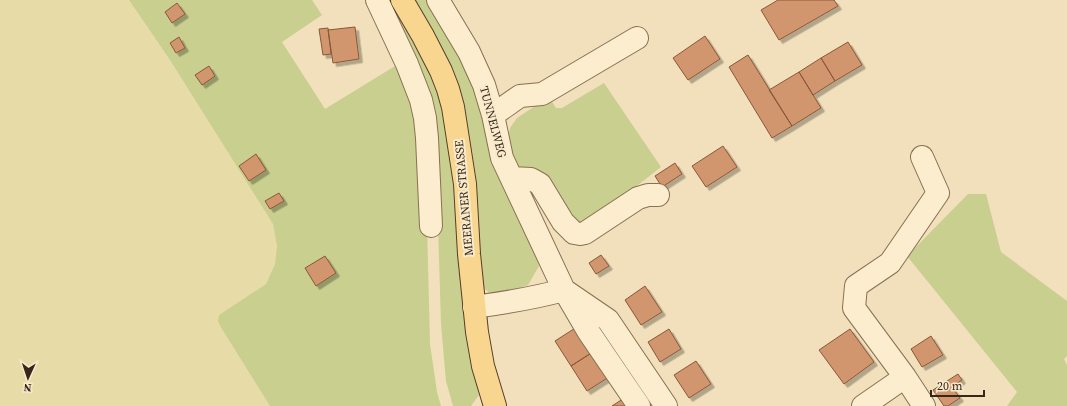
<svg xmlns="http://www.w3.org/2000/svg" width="1067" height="406" viewBox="0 0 1067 406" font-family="'Source Serif 4',serif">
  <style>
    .farmland { fill: #e7dca8 }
    .green { fill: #c8cf8f }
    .building { fill: #d2966e; stroke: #895738; filter: url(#shadow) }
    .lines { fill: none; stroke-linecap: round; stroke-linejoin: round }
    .minor-casing { stroke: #896f54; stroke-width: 24 }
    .major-casing { stroke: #563d29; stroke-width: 24 }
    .minor { stroke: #fbedce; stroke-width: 22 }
    .major { stroke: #f8d68f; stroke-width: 22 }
    .labels { text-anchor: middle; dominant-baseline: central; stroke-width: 4; stroke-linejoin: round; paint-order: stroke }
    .street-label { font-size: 12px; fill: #37271a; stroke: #f8eacb }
  </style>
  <defs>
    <filter id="shadow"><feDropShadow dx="3.5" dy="3.5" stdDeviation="0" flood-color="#0004"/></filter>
  </defs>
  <rect width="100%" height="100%" fill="#f1e0bb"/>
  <!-- farmland -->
  <path class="farmland" d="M0,0H129L170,60L273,224L277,246L275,264L266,284L219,315L220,326L270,406H0Z"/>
  <!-- green -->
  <path class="green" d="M129,0H312L322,15L282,42L280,39L325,109L400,63L413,93L427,224L430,344L437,392L441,406H270L220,326L218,321L219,315L266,284L275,264L277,246L273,224L170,60Z
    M382,0H392C404,23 418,45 428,68C440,93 446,121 450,148L471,348L479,395L471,406H453L446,381L441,324L438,224L432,148Z
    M413,0H430L469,61L509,200L517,204L529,230L539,266L528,285L498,295H492L484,288L478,233Z
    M604,83L661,167L580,230L518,173L507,142L510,128L517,118L549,97L556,108H562Z
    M968,194H986L1001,252L1067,301V356L1064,359L1067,365V406H1007L1017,392L907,256Z"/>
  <!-- building -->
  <path class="building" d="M778,0H834L838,6L779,40L761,10Z
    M177,3L185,14L172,23L165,12Z
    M355,27L359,59L333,63L328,30Z
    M328,28L331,54L323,55L319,29Z
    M705,36L720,59L688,80L673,58Z
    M179,37L185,48L176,53L170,43Z
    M848,42L862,65L835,81L821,58Z
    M748,55L792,126L772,138L729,67Z
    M821,58L835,81L813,95L799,72Z
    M209,66L215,76L202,85L195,75Z
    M799,72L821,108L792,126L769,90Z
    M723,146L737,167L706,187L692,166Z
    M256,154L266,170L249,181L239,166Z
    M675,163L682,174L662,187L655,176Z
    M279,193L284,201L270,209L265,201Z
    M601,255L609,266L596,274L589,263Z
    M325,256L336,273L316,286L305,268Z
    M645,286L662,312L641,325L625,300Z
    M580,325L596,350L571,366L555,341Z
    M669,329L681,349L660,362L648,342Z
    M850,329L874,362L844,384L819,350Z
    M931,336L943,355L922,367L911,349Z
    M596,350L612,375L587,391L571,366Z
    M696,361L711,384L689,398L674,375Z
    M958,374L962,380L952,387L960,398L948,406H944L933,390Z
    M629,395L636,406H612Z"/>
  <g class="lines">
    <defs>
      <path id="minor" d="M377,0L407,64L421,100L425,118L427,138L431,226
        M438,0L469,52L484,85L493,115L502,158L564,290L588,331L639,406
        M493,115L520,96L542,94L637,38
        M922,157L938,193L890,263L856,286L854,308L905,377L924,406
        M512,178L531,179L540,184L563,222L574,233L580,234L585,233L638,198L648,195H658
        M474,307C504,303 534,298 564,290L608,320L666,406
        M863,406L905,377"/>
      <path id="major" d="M402,0L423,36L441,71L448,89L453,107L465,184L469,254L477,332L483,366L495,406"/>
    </defs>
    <!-- minor casing -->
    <use href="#minor" class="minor-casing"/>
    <!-- major casing -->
    <use href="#major" class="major-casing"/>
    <!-- minor -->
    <use href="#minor" class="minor"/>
    <!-- major -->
    <use href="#major" class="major"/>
  </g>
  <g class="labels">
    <!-- street labels -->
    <g class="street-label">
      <text transform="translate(493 122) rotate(75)">TUNNELWEG</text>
      <text transform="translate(464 198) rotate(-95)">MEERANER STRASSE</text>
    </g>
  </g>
  <!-- north arrow -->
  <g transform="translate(28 378) rotate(183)" stroke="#f8eacb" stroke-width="3" paint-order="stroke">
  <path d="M0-3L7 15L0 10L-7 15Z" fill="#37271a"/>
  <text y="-6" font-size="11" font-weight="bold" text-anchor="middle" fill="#37271a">N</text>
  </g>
  <!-- scale -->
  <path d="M931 390v6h53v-6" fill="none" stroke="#37271a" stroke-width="2"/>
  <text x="937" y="390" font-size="12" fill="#37271a" stroke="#f8eacb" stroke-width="3" paint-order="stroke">20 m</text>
</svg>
